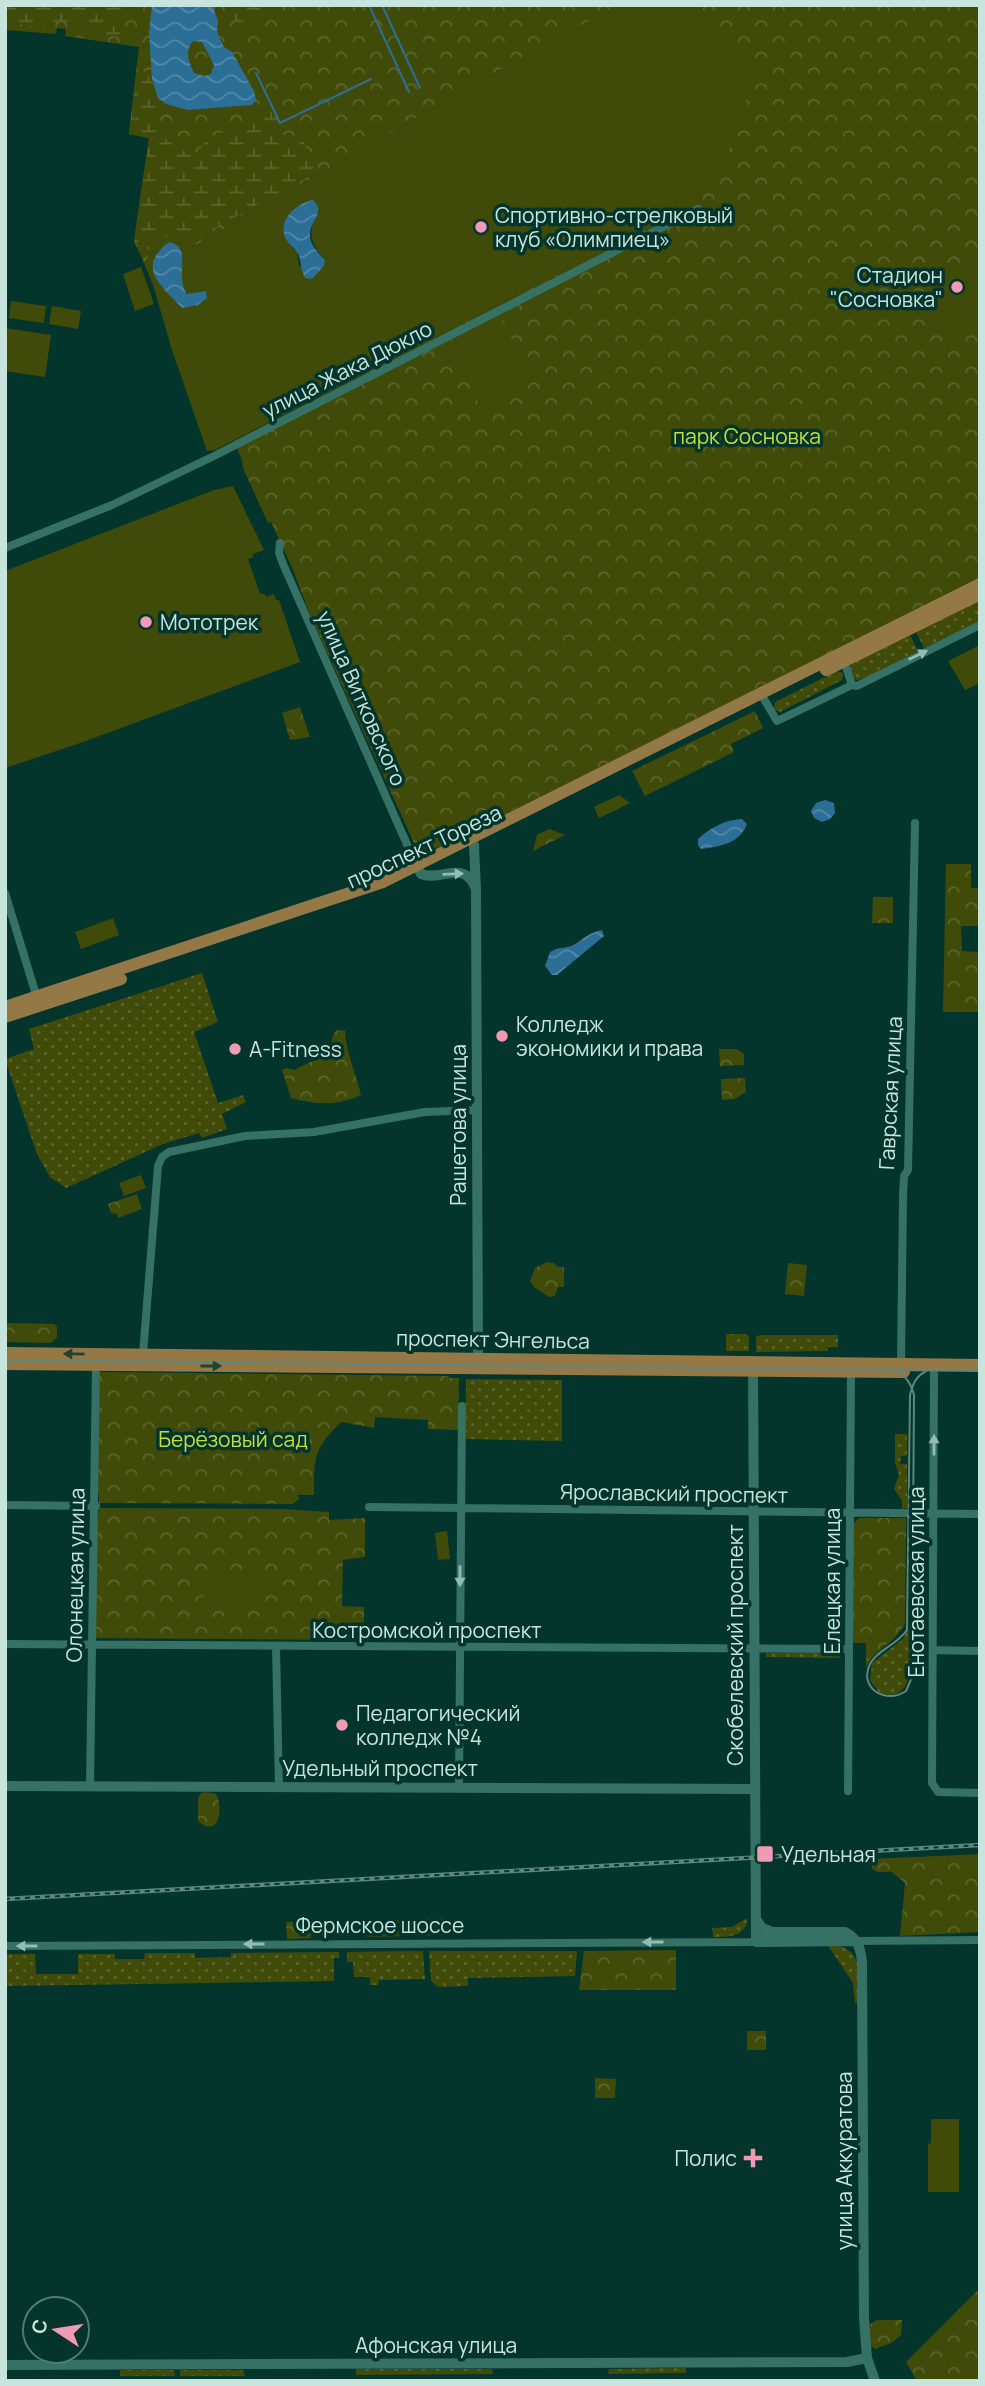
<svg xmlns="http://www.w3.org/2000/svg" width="985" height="2386" viewBox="0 0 985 2386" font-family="Manrope,sans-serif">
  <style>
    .grass { fill: url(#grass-dots) }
    .forest { fill: url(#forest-crowns) }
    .wetland { fill: url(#wetland-marsh) }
    .pitch { fill: #414b09; fill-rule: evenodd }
    .water { fill: url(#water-waves); fill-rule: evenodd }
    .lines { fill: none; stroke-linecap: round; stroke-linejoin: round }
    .stream { stroke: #2b6e96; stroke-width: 2 }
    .minor { stroke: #367165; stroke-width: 8 }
    .tertiary { stroke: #367165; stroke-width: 10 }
    .primary { stroke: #947947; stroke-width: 12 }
    .tram { stroke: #5e867f; stroke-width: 2 }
    .rail-casing { stroke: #5e867f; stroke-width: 4.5 }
    .rail { stroke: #03352d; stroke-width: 2; stroke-dasharray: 5; stroke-linecap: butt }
    .oneway { fill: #94bcb3 }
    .oneway2 { fill: #204332 }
    .poi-dot { fill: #f09ab6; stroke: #03352d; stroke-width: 2.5 }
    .labels { text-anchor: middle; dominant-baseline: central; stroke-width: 7; stroke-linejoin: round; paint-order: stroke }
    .poi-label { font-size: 21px; fill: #c7e4dd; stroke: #03352d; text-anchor: start }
    .street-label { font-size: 21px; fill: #c7e4dd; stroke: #03352d }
    .park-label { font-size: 21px; fill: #c5df38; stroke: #03352d }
  </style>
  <defs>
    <pattern id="grass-dots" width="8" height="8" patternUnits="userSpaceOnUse" patternTransform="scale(1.75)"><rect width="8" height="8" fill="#414b09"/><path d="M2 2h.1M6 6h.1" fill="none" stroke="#5b652c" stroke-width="1.8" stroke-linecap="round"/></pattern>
    <pattern id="forest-crowns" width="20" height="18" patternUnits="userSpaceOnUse" patternTransform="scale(1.75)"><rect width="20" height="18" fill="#414b09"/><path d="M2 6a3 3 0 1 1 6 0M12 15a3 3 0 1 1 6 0" fill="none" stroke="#5b652c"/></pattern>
    <pattern id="wetland-marsh" width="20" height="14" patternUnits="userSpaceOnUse" patternTransform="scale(1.75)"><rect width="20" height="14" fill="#414b09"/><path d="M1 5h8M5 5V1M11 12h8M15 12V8" fill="none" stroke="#5b652c"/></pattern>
    <pattern id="water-waves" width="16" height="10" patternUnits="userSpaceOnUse" patternTransform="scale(1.75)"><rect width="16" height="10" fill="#2b6e96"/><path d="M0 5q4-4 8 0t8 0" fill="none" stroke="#5289a9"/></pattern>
  </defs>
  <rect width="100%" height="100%" fill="#03352d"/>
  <!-- grass -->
  <path class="grass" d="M980,600V621L924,648L916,632Z
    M910,635L918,651L865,678L857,680L853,678L850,670L851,664Z
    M837,671L843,673L842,680L780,712L774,709L775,702Z
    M202,973L218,1022L194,1032L218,1103L243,1095L246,1102L222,1114L227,1129L202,1138L199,1133L163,1144L66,1188L50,1177L37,1154L5,1059L34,1049L29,1029Z
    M726,1334H745L749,1336V1351H726Z
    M760,1335H838V1347H828V1351L756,1352V1337Z
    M466,1379L562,1380V1441L466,1439Z
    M895,1434H907V1456H901L900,1464H907V1508L902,1509V1501L894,1489L899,1475L895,1462Z
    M907,1631H909C910,1654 918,1703 880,1694L870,1680L872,1663L903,1639Z
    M766,1653H840V1658L766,1657Z
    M747,1918C747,1937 728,1937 713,1937L712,1928L732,1927Z
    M827,1944C866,1947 857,1971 858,2003H855L853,1983Z
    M423,1951L425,1979L379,1980L378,1985H370V1977H354L353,1962H347V1952Z
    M429,1951H577L575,1976L468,1978V1986L438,1987L431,1981Z
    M339,1952V1958H334V1981L5,1986V1954H35L36,1974H78V1954H115V1959H144L145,1953H195V1958L231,1957V1953Z
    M686,2368V2373L608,2374L609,2369Z
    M356,2369H492L493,2374L356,2375Z
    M120,2370H174L175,2376H120Z
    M180,2370H243L245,2376H180Z"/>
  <!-- forest -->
  <path class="forest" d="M5,5H693L704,12L696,5H980V579L420,856L311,617L291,565L271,522L268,523L243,468L242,460L234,441L677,212L503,68L193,247L163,240L144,263L134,241L149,138L129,134L139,47L65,36L66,29L57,28L56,34L5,30Z
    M300,707L310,737L290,740L282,713Z
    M755,711L763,728L731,744L734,752L645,796L632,771Z
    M619,795L630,803L599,818L594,807Z
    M549,829L565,835L533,851L537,835Z
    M946,864H971V888H980V926H961L962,951L980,952V1012H943Z
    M873,897H893V923H872Z
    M338,1030L345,1031C346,1053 356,1073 361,1095C337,1106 316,1105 291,1098L282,1070L287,1068L295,1070C319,1055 326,1064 334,1033Z
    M719,1049H737L744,1054V1065L720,1066Z
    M745,1078L746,1092L735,1099L722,1100L721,1079Z
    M137,1194L142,1209L118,1218L117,1214L111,1213L108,1204Z
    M547,1262L554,1263L558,1267H564V1287H558L555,1296L549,1297L534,1287L530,1281L535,1268Z
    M788,1263L807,1265L804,1296L785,1294Z
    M5,1323L54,1324L57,1327V1337L51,1343L5,1342Z
    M98,1372L448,1376L449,1378H459L458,1430L428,1429V1420L375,1417L374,1428L341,1422C313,1450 314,1457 314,1495H298L299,1499L293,1504L99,1503V1493H96Z
    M99,1508L282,1509L329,1512V1520L365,1518V1557L343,1560L342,1606L364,1607V1640L94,1638L96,1519L98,1518Z
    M859,1518H906L905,1623C895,1645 873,1648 866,1668V1643H853V1524Z
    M206,1792L216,1794C224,1807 219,1840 198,1821V1798L201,1793Z
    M980,1854V1932L900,1936L905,1883L892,1872H878L872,1869L871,1859Z
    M447,1918V1935L367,1937V1921Z
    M311,1921V1938L287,1939L286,1922Z
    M676,1950V1990H579L584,1951Z
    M747,2031H766V2050H747Z
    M595,2078L616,2079L615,2098H595Z
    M980,2288V2381H917L906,2362Z
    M877,2320H902L901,2335L891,2343L875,2349L870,2344L869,2325Z"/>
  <!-- wetland -->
  <path class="wetland" d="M5,5H123L120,37L85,32L79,22L57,21L50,28L5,23Z
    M227,5H262L248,30L236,25Z
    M137,64C153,80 166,95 150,115C156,135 178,152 198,154C208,132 220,133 240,129C253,126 262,112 267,101L285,138L294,136L304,142L316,173L192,240L162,236L152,248L146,251L134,241L149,138L129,134Z"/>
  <!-- pitch -->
  <path class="pitch" d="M618,5H696L756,62C743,115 732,159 696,203L215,450L207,451L172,350L153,285L144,263L163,240L193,247L503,68ZM320,210C308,229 308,241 323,257L299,266L297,252L289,244ZM183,255L180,280L187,294L182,308L171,295Z
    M980,256V317C974,320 967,326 960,328C934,334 925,299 938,282C946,270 968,263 980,256Z
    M141,267L154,304L135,311L123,274Z
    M11,301L46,306L44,323L9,318Z
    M52,306L81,311L78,329L49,324Z
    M500,317L533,381C518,396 500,402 481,408L449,343Z
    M5,328L51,335L45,377L5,371Z
    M233,486L264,550L253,554V557L248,559L260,594H265L266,597L274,594L276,600H279L300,662L83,742L5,768V571L214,490Z
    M980,645V683L965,690L948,661Z
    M113,918L119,935L81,949L75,932Z
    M141,1175L146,1188L124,1196L119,1183Z
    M447,1531L450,1559L438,1560L435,1533Z
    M219,1572C239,1574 282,1573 261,1607L253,1610L209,1604C195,1591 201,1575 219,1572Z
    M931,2119H959V2192H928V2144L931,2143Z"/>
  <!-- water -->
  <path class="water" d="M152,5H212L218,21L217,32L224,47L232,52L254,91L256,101L251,105L188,110L166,104L158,98L152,79L149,33ZM193,41L202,42L214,65L211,74L204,76L194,73C189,61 184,52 193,41Z
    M313,200C327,214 309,219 310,236C311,247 319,252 325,261L324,266L312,279L305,278C301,270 301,263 299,256C296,248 288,245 285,237C278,219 297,203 313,200Z
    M170,242C193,248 174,275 187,294L206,291L207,298L198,305L182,308C169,293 141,273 158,253C162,248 164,245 170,242Z
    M825,800L834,803L835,813L830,819L822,822L814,818L811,811L816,803Z
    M742,819L747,824C739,844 721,846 701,849L698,845V839C711,827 725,820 742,819Z
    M602,930L604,936L557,975H552L545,966L550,952C559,946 564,949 571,946C584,940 585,934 602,930Z"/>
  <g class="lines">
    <!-- stream -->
    <path class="stream" d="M369,5L409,92
      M382,5L420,88
      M256,73L280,123L371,79"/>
    <!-- minor -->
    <path class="minor" d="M280,543L279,553L283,564L417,867
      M5,548L112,505L214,456L698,209
      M843,658L852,685
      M761,694L777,721L852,685L857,686L980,625
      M5,893L37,998
      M143,1354L158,1166L162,1157L169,1152L245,1136L314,1132L425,1112L477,1110
      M901,1364L903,1197L904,1176L908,1170L915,823
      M934,1373L932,1783L938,1792L980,1793
      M5,1505L96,1506
      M369,1507L980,1514
      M5,1644L849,1649
      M276,1646L279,1787
      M933,1650L980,1651
      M90,1786L96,1365
      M459,1788L462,1406
      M848,1791L851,1372
      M856,1941L980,1940
      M5,1946L756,1942L772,1932"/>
    <!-- tertiary -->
    <path class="tertiary" d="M470,839L474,845L476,891L478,1358
      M417,867L421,874C441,882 463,859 475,887
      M753,1364L756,1942L856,1941
      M5,1786L754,1789
      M756,1919L762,1928L772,1932H845C858,1939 861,1949 862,1963L864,2318L867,2358L875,2381
      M5,2365L847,2362L867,2358"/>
    <!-- primary -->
    <path class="primary" d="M826,670L980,594
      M5,1007L383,882L980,584
      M5,1017L121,979
      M5,1353L980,1365
      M5,1364L904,1372"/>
    <!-- tram -->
    <path class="tram" d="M5,1360L980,1371
      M894,1369C906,1376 911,1383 914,1395L912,1677L906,1691C886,1705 858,1688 870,1664C877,1650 897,1645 907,1630L910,1395C913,1383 916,1376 928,1370"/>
    <defs>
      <path id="rail" d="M5,1899L980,1845"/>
    </defs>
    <!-- rail casing -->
    <use href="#rail" class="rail-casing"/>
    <!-- rail -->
    <use href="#rail" class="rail"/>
  </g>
  <!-- one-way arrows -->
  <defs><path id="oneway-solid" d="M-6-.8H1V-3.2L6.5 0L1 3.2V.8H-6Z" transform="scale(1.75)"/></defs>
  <g class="oneway">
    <use href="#oneway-solid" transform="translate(918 655) rotate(-26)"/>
    <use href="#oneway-solid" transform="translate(453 874) rotate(-2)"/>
    <use href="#oneway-solid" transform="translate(934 1445) rotate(-90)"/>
    <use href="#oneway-solid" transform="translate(460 1576) rotate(90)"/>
    <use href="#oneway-solid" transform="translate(653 1942) rotate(180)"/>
    <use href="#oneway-solid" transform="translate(254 1944) rotate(180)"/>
    <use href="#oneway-solid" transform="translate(27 1946) rotate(180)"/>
  </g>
  <g class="oneway2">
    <use href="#oneway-solid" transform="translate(74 1354) rotate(-179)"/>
    <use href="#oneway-solid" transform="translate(211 1366)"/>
  </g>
  <!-- markers -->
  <g class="poi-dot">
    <circle cx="481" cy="227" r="7"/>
    <circle cx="957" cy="287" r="7"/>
    <circle cx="146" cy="622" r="7"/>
    <circle cx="502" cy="1036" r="7"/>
    <circle cx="235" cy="1049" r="7"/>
    <circle cx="342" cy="1725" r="7"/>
    <rect x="756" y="1845" width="18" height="18" rx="3.5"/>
    <path d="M749.5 2147.5h7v7h7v7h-7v7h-7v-7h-7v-7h7z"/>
  </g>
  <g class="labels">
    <!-- poi labels -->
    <g class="poi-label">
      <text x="495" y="215">Спортивно-стрелковый<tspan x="495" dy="24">клуб «Олимпиец»</tspan></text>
      <text x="943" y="275" text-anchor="end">Стадион<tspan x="943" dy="24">"Сосновка"</tspan></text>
      <text x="160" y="622">Мототрек</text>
      <text x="516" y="1024">Колледж<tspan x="516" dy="24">экономики и права</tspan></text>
      <text x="249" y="1049">A-Fitness</text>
      <text x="356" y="1713">Педагогический<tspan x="356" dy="24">колледж №4</tspan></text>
      <text x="781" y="1854">Удельная</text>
      <text x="737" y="2158" text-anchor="end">Полис</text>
    </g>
    <!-- street labels -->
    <g class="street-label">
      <text transform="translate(347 369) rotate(-27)">улица Жака Дюкло</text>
      <text transform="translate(362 698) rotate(66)">улица Витковского</text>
      <text transform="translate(424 846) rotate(-25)">проспект Тореза</text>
      <text transform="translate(890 1093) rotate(-87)">Гаврская улица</text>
      <text transform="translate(458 1125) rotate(-90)">Рашетова улица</text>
      <text transform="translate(493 1339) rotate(1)">проспект Энгельса</text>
      <text transform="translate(674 1493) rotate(1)">Ярославский проспект</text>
      <text transform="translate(75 1575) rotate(-89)">Олонецкая улица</text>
      <text transform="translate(832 1581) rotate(-90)">Елецкая улица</text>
      <text transform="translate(916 1582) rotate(-90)">Енотаевская улица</text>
      <text x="427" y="1630">Костромской проспект</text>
      <text transform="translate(735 1645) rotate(-90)">Скобелевский проспект</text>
      <text x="380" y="1768">Удельный проспект</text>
      <text x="380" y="1925">Фермское шоссе</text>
      <text transform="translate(844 2161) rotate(-90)">улица Аккуратова</text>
      <text x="436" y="2345">Афонская улица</text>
    </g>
    <!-- park labels -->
    <g class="park-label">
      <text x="747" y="436">парк Сосновка</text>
      <text x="233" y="1439">Берёзовый сад</text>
    </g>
  </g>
  <!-- border -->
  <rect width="985" height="2386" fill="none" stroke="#c7e4dd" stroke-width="14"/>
  <!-- north arrow -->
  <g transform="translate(56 2330) rotate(282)"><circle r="33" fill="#03352d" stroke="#517b73" stroke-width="2"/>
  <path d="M0-5L12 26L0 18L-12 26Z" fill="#f09ab6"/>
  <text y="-10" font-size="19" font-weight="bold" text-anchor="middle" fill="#c7e4dd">С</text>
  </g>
</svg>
